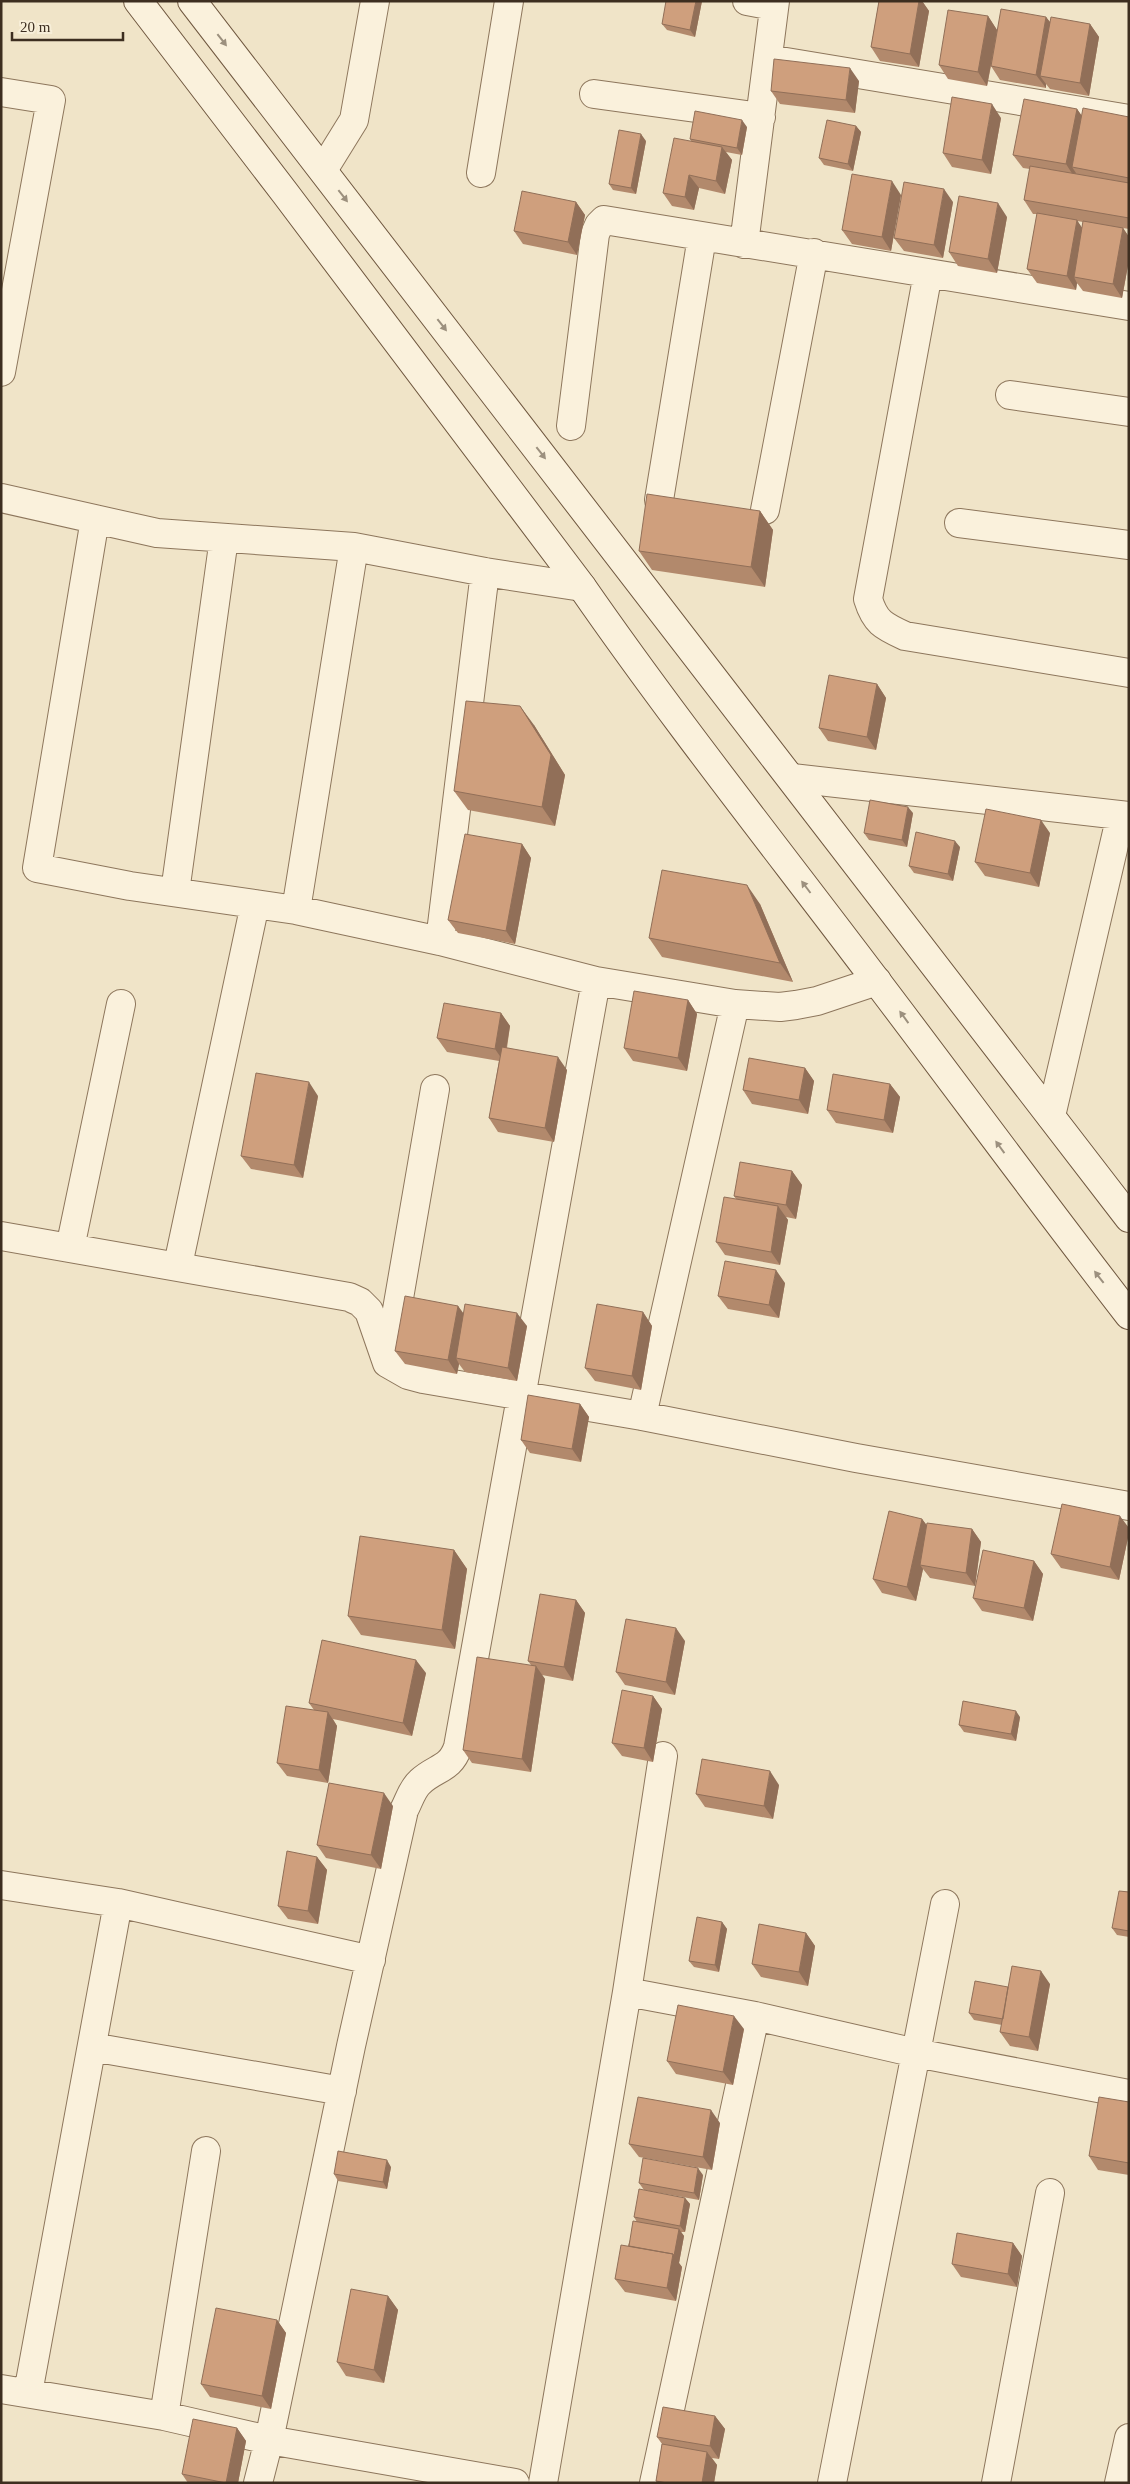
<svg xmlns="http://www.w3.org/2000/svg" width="1130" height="2484" viewBox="0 0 1130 2484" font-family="'Times New Roman',serif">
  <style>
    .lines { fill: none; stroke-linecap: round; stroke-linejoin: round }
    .street-casing { stroke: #8d765c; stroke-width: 30 }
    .secondary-casing { stroke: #6f573f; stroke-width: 30 }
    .street { stroke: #faf1dc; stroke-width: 28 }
    .secondary { stroke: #faf1dc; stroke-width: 28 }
    .wall { fill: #b2896c; fill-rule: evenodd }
    .shaded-wall { fill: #916f58 }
    .building { fill: #cf9f7d; stroke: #916f58 }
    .oneway { fill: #9c907e }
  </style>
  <rect width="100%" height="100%" fill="#f0e4c8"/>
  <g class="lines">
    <defs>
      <path id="street" d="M747,1L774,6
        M768,59L1129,119
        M1,92L51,100L1,372
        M594,94L761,117
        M323,170L354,120L375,1
        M481,173L509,1
        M744,244L775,1
        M928,273L868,599C875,622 883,626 905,636L1129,673
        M1010,395L1129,412
        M571,426L595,234L599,225L604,220L1129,306
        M1,498L157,533L354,547L485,572L582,587
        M659,500L702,237
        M765,510L814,253
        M95,519L37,868L130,886L296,910L440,941L596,981L735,1004L780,1007L796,1005L817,1001L877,981
        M959,523L1129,545
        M792,778L1129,816
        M175,892L224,538
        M296,910L354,547
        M440,941L485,572
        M1051,1116L1121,815
        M1,1236L349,1297L360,1302L369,1311L387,1363L408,1375L423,1379L642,1416L856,1458L1129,1506
        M70,1248L121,1004
        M178,1265L255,904
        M388,1362L435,1089
        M642,1416L735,1004
        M1,1885L118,1903L371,1960
        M627,1992L755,2016L654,2483
        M755,2016L916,2053L1129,2094
        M92,2047L342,2091
        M1,2389L164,2416L269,2440L515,2483
        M28,2393L118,1903
        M164,2416L206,2151
        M258,2483L269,2440L351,2046L404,1810C409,1801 412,1789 420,1782C436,1767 450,1770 458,1747L596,981
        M543,2483L627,1992L663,1756
        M832,2483L945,1904
        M996,2483L1050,2193
        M1119,2483L1129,2438"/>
      <path id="secondary" d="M138,1L285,193L582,587C675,721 777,849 875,979C960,1091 1043,1204 1129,1315
        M192,1L1129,1218"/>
    </defs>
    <!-- street casing -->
    <use href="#street" class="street-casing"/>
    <!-- secondary casing -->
    <use href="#secondary" class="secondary-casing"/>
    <!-- street -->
    <use href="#street" class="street"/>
    <!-- secondary -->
    <use href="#secondary" class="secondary"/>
  </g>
  <!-- wall -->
  <path class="wall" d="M702,1L695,37L667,30L662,24Z
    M879,1H922L929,11L919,67L880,61L871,47Z
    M988,16L997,30L1046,17L1050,22L1090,24L1099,37L1089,96L1050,89L1046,84V88L1000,80L991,66L987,86L948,79L939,65Z
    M859,81L855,113L780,104L771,91Z
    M1077,109L1082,116L1129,117V229L1123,228L1129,237V260L1122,298L1083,291L1077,283L1076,290L1037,283L1027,269L1037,214H1033L1024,200L1030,169L1023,168L1013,155ZM1077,221L1083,222L1082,228Z
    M1001,118L991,174L952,167L943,153Z
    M856,126L861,132L853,171L824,165L819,158Z
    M747,127L742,155L726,152L732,160L725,194L699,188L694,210L672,206L663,193L691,141L690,139Z
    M646,141L636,194L613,190L609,184Z
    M901,195L891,251L852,244L842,230Z
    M576,202L585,215L577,255L523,244L514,231Z
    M953,202L943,258L904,251L894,238Z
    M1007,217L997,273L958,266L949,252Z
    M760,511L773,530L765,587L652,570L639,551Z
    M877,684L886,698L876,750L828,741L819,728Z
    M534,725L565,775L555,826L468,810L454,791Z
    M913,813L907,847L869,840L864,833Z
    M1050,833L1039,887L985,876L975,862Z
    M522,844L531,858L515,944L458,933L448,920Z
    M960,847L953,881L914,873L909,866Z
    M760,904L793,982L662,957L649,938Z
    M688,1000L697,1014L687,1071L633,1061L624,1048Z
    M501,1013L510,1026L507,1048L567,1070L554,1142L498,1132L489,1118L499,1061L447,1052L437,1038Z
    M805,1068L814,1081L808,1114L752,1104L743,1090Z
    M890,1084L900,1097L893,1133L836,1123L827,1110Z
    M318,1096L303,1178L251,1169L241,1156Z
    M792,1171L802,1185L796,1219L786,1217L788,1220L780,1265L725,1255L716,1242L736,1199L734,1196Z
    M785,1283L779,1318L728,1309L718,1296Z
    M458,1306L464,1314L527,1326L517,1381L465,1372L459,1364L457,1374L405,1364L395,1351Z
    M643,1312L652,1326L641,1390L595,1381L585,1368Z
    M580,1404L589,1417L581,1462L530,1453L521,1440Z
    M922,1519L927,1526L972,1529L981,1542L975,1586L930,1578L923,1569L916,1601L882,1593L873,1579Z
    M1129,1528V1533L1119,1580L1061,1568L1051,1554Z
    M454,1550L467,1569L455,1649L361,1635L348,1616Z
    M1034,1561L1043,1574L1033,1621L982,1611L973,1598Z
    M576,1600L585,1613L573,1681L542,1675L545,1679L531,1772L472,1763L463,1750L531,1665L528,1661Z
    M685,1641L675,1695L625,1685L616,1672Z
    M426,1673L412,1736L333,1719L337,1726L328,1783L287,1776L277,1763L314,1710L309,1703Z
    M653,1696L662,1709L653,1762L622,1756L612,1743Z
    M1020,1717L1016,1741L964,1732L959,1725Z
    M779,1785L773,1819L705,1807L696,1794Z
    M393,1806L381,1869L326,1858L317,1845Z
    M317,1857L327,1870L318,1924L288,1919L278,1906Z
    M1129,1892V1937L1117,1935L1112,1928Z
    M722,1922L727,1929L719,1972L694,1967L689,1961Z
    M806,1933L815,1946L808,1986L761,1977L752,1964Z
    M1050,1984L1038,2051L1010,2046L1000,2032L1002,2025L974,2020L969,2013L1008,1987Z
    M744,2029L733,2085L676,2074L667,2061Z
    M1129,2102V2175L1098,2170L1089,2156Z
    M720,2123L712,2170L639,2157L629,2144Z
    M391,2167L387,2189L338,2181L334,2174Z
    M703,2175L699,2200L644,2190L639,2183Z
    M685,2198L690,2204L685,2232H681L684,2236L679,2263L682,2267L676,2301L625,2292L615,2279L637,2222L634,2217Z
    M1013,2243L1022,2256L1017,2287L961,2277L952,2264Z
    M388,2296L398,2310L384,2383L346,2376L337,2362Z
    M277,2320L286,2333L271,2409L210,2397L201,2384Z
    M715,2416L725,2429L719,2459L712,2458L717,2465L714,2483H657L656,2481L662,2444L657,2437Z
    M237,2428L246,2441L238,2483H188L182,2474Z"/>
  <!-- shaded-wall -->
  <path class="shaded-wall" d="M696,1H702L695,37L690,30Z
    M919,1H922L929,11L919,67L910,54Z
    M988,16L997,30L987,86L978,72Z
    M1046,17L1056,30L1040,76L1046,84V88L1036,75Z
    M1090,24L1099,37L1089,96L1080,83Z
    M850,68L859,81L855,113L846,100Z
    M992,104L1001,118L991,174L982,160Z
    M1077,109L1086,122L1072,167L1076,173L1075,178L1066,164Z
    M742,120L747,127L742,155L737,148Z
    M856,126L861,132L853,171L848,164Z
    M641,134L646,141L636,194L631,188Z
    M722,147L732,160L725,194L716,181Z
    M689,175L699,188L694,210L685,197Z
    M892,181L901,195L891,251L882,237Z
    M944,189L953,202L943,258L934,245Z
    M576,202L585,215L577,255L568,242Z
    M998,203L1007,217L997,273L988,259Z
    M1077,220L1086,234L1074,277L1077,283L1076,290L1067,276Z
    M1123,228L1129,237V260L1122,298L1113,284Z
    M760,511L773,530L765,587L751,567Z
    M877,684L886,698L876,750L867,737Z
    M520,706L534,725L565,775L555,826L542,807Z
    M908,807L913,813L907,847L902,840Z
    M1041,820L1050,833L1039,887L1030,873Z
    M955,841L960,847L953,881L948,874Z
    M522,844L531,858L515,944L506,931Z
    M747,885L760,904L793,982L780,963Z
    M688,1000L697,1014L687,1071L678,1058Z
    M501,1013L510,1026L504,1062L495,1049Z
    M558,1057L567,1070L554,1142L545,1128Z
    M805,1068L814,1081L808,1114L799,1100Z
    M309,1082L318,1096L303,1178L294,1165Z
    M890,1084L900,1097L893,1133L884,1120Z
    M792,1171L802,1185L796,1219L786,1205Z
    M778,1206L788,1220L780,1265L771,1252Z
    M776,1270L785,1283L779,1318L769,1305Z
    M458,1306L467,1319L456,1358L459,1364L457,1374L448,1360Z
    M643,1312L652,1326L641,1390L632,1376Z
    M517,1313L527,1326L517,1381L508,1368Z
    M580,1404L589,1417L581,1462L572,1449Z
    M1120,1516L1129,1528V1533L1119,1580L1110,1567Z
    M922,1519L932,1532L920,1565L923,1569L916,1601L907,1587Z
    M972,1529L981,1542L975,1586L966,1573Z
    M454,1550L467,1569L455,1649L442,1630Z
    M1034,1561L1043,1574L1033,1621L1024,1608Z
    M576,1600L585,1613L573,1681L564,1667Z
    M676,1628L685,1641L675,1695L666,1682Z
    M416,1660L426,1673L412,1736L403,1723Z
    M536,1666L545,1679L531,1772L522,1759Z
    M653,1696L662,1709L653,1762L644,1748Z
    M1016,1711L1020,1717L1016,1741L1011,1734Z
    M328,1712L337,1726L328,1783L319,1770Z
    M770,1771L779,1785L773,1819L764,1806Z
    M384,1793L393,1806L381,1869L371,1855Z
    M317,1857L327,1870L318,1924L308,1911Z
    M722,1922L727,1929L719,1972L715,1965Z
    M806,1933L815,1946L808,1986L799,1972Z
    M1041,1971L1050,1984L1038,2051L1029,2037Z
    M734,2016L744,2029L733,2085L723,2072Z
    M711,2110L720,2123L712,2170L703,2157Z
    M387,2160L391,2167L387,2189L383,2182Z
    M698,2168L703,2175L699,2200L694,2193Z
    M685,2198L690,2204L685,2232L680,2226Z
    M679,2229L684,2236L679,2263L682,2267L676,2301L667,2288L673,2254Z
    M1013,2243L1022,2256L1017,2287L1008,2274Z
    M388,2296L398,2310L384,2383L374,2370Z
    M277,2320L286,2333L271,2409L262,2396Z
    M715,2416L725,2429L719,2459L710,2446Z
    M237,2428L246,2441L238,2483H226Z
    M707,2452L717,2465L714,2483H702Z"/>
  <!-- building -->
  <path class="building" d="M666,1H696L690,30L662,24Z
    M879,1H919L910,54L871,47Z
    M1001,9L1046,17L1036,75L991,66Z
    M948,10L988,16L978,72L939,65Z
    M1051,17L1090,24L1080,83L1040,76Z
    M774,59L850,68L846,100L771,91Z
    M952,97L992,104L982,160L943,153Z
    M1024,99L1077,109L1066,164L1013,155Z
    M1083,108L1129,117V178L1072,167Z
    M695,111L742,120L737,148L690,139Z
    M827,120L856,126L848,164L819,158Z
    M619,130L641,134L631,188L609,184Z
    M674,138L722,147L716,181L689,175L685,197L663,193Z
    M1030,166L1129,183V218L1024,200Z
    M852,174L892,181L882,237L842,230Z
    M904,182L944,189L934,245L894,238Z
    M522,191L576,202L568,242L514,231Z
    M959,196L998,203L988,259L949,252Z
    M1037,213L1077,220L1067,276L1027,269Z
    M1083,221L1123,228L1113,284L1074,277Z
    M647,494L760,511L751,567L639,551Z
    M829,675L877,684L867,737L819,728Z
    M466,701L520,706L551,755L542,807L454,791Z
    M870,800L908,807L902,840L864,833Z
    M986,809L1041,820L1030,873L975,862Z
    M916,832L955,841L948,874L909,866Z
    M465,834L522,844L506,931L448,920Z
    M662,870L747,885L780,963L649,938Z
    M634,991L688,1000L678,1058L624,1048Z
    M444,1003L501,1013L495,1049L437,1038Z
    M502,1047L558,1057L545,1128L489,1118Z
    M749,1058L805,1068L799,1100L743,1090Z
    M256,1073L309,1082L294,1165L241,1156Z
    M833,1074L890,1084L884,1120L827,1110Z
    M740,1162L792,1171L786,1205L734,1196Z
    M724,1197L778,1206L771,1252L716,1242Z
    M725,1261L776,1270L769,1305L718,1296Z
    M405,1296L458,1306L448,1360L395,1351Z
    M465,1304L517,1313L508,1368L456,1358Z
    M597,1304L643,1312L632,1376L585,1368Z
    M528,1395L580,1404L572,1449L521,1440Z
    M1062,1504L1120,1516L1110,1567L1051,1554Z
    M889,1511L922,1519L907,1587L873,1579Z
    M927,1523L972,1529L966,1573L920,1565Z
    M360,1536L454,1550L442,1630L348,1616Z
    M983,1550L1034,1561L1024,1608L973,1598Z
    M540,1594L576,1600L564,1667L528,1661Z
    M626,1619L676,1628L666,1682L616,1672Z
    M322,1640L416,1660L403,1723L309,1703Z
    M477,1657L536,1666L522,1759L463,1750Z
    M622,1690L653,1696L644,1748L612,1743Z
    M963,1701L1016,1711L1011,1734L959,1725Z
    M286,1706L328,1712L319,1770L277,1763Z
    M702,1759L770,1771L764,1806L696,1794Z
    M329,1783L384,1793L371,1855L317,1845Z
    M287,1851L317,1857L308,1911L278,1906Z
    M1119,1891L1129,1892V1931L1112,1928Z
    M697,1917L722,1922L715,1965L689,1961Z
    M759,1924L806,1933L799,1972L752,1964Z
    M1012,1966L1041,1971L1029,2037L1000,2032Z
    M975,1981L1008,1987L1003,2019L969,2013Z
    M678,2005L734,2016L723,2072L667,2061Z
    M638,2097L711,2110L703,2157L629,2144Z
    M1099,2097L1129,2102V2163L1089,2156Z
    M338,2151L387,2160L383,2182L334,2174Z
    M643,2158L698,2168L694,2193L639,2183Z
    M639,2189L685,2198L680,2226L634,2217Z
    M633,2221L679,2229L674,2256L673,2254L629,2246Z
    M957,2233L1013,2243L1008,2274L952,2264Z
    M621,2245L673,2254L667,2288L615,2279Z
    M351,2289L388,2296L374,2370L337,2362Z
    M216,2308L277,2320L262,2396L201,2384Z
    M663,2407L715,2416L710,2446L657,2437Z
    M193,2419L237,2428L226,2483L182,2474Z
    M662,2444L707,2452L702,2483H667L656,2481Z"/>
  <!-- one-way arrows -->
  <defs><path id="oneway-solid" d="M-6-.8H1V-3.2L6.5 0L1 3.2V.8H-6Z" transform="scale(1.25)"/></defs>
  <g class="oneway">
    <use href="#oneway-solid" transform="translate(222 40) rotate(52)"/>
    <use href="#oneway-solid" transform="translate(343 196) rotate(52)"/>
    <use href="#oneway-solid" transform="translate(442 325) rotate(52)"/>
    <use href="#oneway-solid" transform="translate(541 453) rotate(52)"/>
    <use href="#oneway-solid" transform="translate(806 887) rotate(-127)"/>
    <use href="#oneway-solid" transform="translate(904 1017) rotate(-126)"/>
    <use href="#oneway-solid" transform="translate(1000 1147) rotate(-126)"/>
    <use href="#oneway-solid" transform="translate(1099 1277) rotate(-128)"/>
  </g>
  <!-- border -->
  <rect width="1130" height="2484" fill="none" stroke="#3d2e20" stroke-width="5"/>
  <!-- scale -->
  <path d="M12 32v8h111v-8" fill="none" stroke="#3d2e20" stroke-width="2.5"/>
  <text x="20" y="32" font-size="15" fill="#3d2e20" stroke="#f7eed8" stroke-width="4" paint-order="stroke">20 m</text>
</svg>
